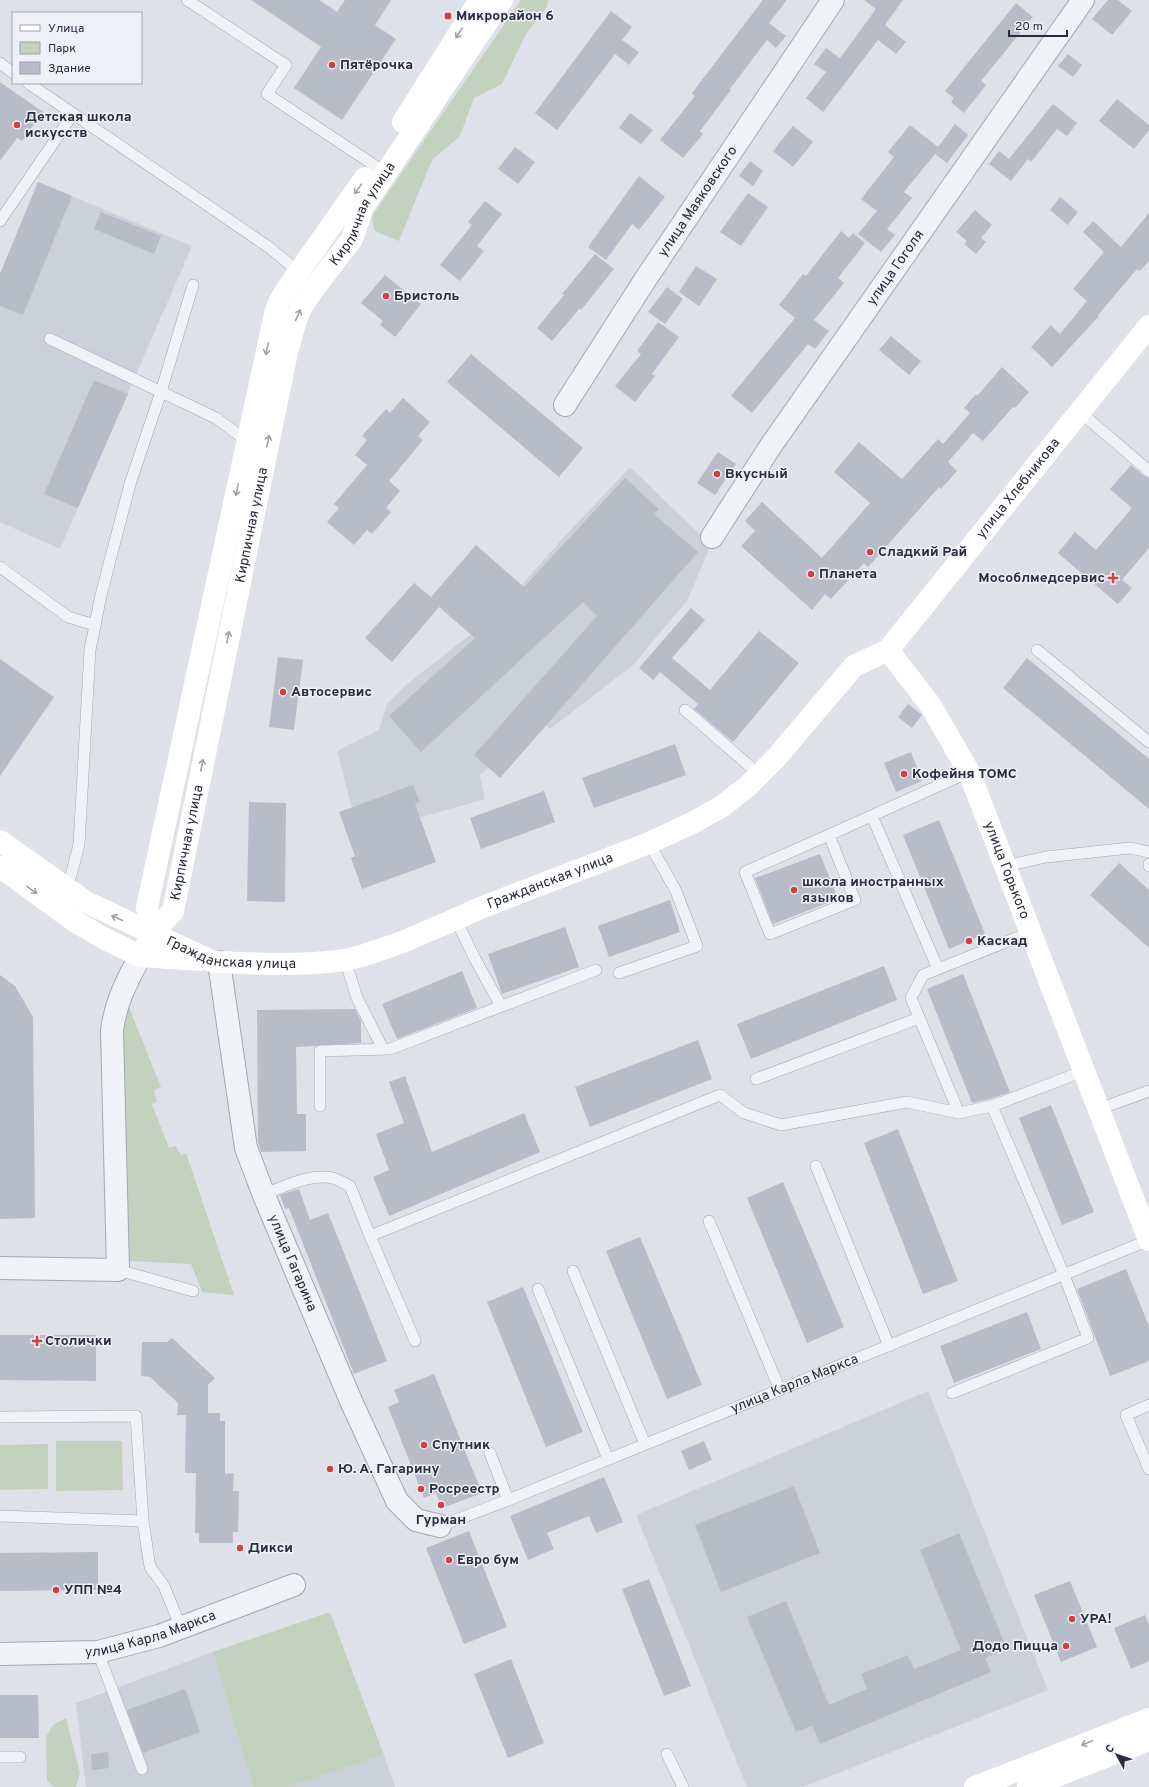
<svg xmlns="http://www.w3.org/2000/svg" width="1149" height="1787" viewBox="0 0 1149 1787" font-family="Overpass,sans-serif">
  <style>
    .built { fill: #ccd0da }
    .green { fill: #c2d2bf }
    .building { fill: #b8bcc8 }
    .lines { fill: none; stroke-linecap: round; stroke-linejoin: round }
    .lane-casing { stroke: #a3a7b2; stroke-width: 12 }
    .street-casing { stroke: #a3a7b2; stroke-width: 24 }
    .lane { stroke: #f1f2f6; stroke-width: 11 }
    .street { stroke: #f1f2f6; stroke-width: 22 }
    .secondary { stroke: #fff; stroke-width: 22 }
    .oneway { stroke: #9ea0a9 }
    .poi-dot { fill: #d04044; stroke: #eef0f6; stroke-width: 1.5 }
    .labels { text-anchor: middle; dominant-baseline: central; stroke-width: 3; stroke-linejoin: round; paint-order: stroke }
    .poi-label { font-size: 14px; font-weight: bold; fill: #272d3f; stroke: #eef0f6; text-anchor: start }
    .street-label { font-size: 14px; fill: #272d3f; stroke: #eef0f6 }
  </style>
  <rect width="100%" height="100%" fill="#dee1e8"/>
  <!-- built -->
  <path class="built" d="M38,182L192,246L60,549L0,522V274Z
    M630,467L711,545L687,601L633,665L550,729L541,721L480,775L485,799L359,835L337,751L379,730L387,704L407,684L493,617L564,537Z
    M928,1391L1048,1690L803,1787H747L636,1515Z
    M213,1652L253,1787H86L76,1703Z
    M384,1755L395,1787H288Z"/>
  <!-- green -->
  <path class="green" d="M521,0H548L547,7L526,34L502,84L474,98L460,136L432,160L399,241L374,231L372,216Z
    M129,1007L161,1087L154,1090L157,1102L152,1104L169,1148L176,1146L181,1155L186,1153L234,1295L202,1292L191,1264L128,1261L122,1031Z
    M56,1441H122L123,1490L56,1491Z
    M48,1444V1489L0,1490V1445Z
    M330,1612L384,1755L288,1787H253L213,1652Z
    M66,1718L80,1773L76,1787H54L47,1781L46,1737L53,1725Z"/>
  <!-- building -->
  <path class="building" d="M251,0H319L337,12L345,0H391L375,25L396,39L342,120L294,88L321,47Z
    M763,0H787L769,23L786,36L776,48L767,40L730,89L731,90L700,131L703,134L683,158L660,140L695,96L692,93Z
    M864,0H903L885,25L906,42L896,54L878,40L823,112L806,98L826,72L814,64L826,48L840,58L876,9Z
    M1108,0H1118L1132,11L1112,35L1092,19Z
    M1016,3L1033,17L981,81L986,85L964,113L951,102L954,98L945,91Z
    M611,11L632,27L622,40L639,52L629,65L615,54L557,130L535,113Z
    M1068,54L1082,65L1073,77L1058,66Z
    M0,82L43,112L22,141L17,138L0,161Z
    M1117,99L1149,125V130L1134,149L1099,121Z
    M1053,104L1077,123L1067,136L1057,129L1031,162L1028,159L1011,181L989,164L999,151L1009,159Z
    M630,113L653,130L641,144L619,128Z
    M955,124L968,135L947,163L935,154L904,192L912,198L887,229L895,235L881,252L858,234L877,211L861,199L894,157L888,152L910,125L938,147Z
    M793,126L813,142L793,167L773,151Z
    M515,147L535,162L518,184L498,169Z
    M750,161L763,171L753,186L739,176Z
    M639,176L665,197L639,230L632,224L606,260L588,247Z
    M38,182L72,196L23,315L0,306V274Z
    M748,193L768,207L741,246L720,232Z
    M1060,197L1078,212L1068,225L1050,210Z
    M485,201L502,214L477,246L484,251L460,281L440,265L472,225L468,222Z
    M975,210L992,225L981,238L986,242L976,254L964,244L967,241L956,232Z
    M101,212L161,236L154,254L94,229Z
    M1149,213V261L1140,271L1137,269L1098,315L1099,316L1052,367L1031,347L1051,325L1060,334L1087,301L1073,289L1104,252L1083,232L1093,221L1121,247Z
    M841,231L849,238L853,233L865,243L838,278L844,283L814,320L829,331L815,349L808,344L752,413L731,396L795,318L779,305L803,274L806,276Z
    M595,254L614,269L581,310L580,308L552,341L537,328L564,295L562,294Z
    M696,266L717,279L699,306L679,292Z
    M385,275L421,304L395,337L380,325L383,321L361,303Z
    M667,287L683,299L665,324L648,312Z
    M658,322L679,337L652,374L655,376L635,402L615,386L641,354L637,351Z
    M891,336L921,361L909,375L879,350Z
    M471,354L583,448L559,477L447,382Z
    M1002,367L1029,392L1015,408L1013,407L983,441L973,433L948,462L957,471L941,489L939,487L868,567L864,563L831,599L825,594L812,610L741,546L755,531L745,521L762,502L822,558L870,503L834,472L859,442L902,479L938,439L943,444L970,413L964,408L976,394L977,396Z
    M94,380L128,394L78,508L44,494Z
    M403,398L430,422L418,436L423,440L389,481L400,491L386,508L391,512L372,534L367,530L354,545L327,522L339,508L334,504L367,465L355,455L367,440L362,436L386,409L390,413Z
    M718,452L736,464L715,495L697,483Z
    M1131,465L1144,476L1149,478V548L1122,580L1132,588L1118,604L1058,553L1075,532L1096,550L1132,508L1110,489Z
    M625,478L659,509L654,514L698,552L500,778L474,755L597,616L583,602L421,752L389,716L475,638L439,607L392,662L365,638L414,583L431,597L476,545L524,587Z
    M691,608L705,620L672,658L710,690L759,631L799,663L733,742L694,709L698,704L660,672L653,680L639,668Z
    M278,657L303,660L294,730L269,727Z
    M1027,658L1149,759V809L1003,688Z
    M0,659L54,697L0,776Z
    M908,704L922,715L912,728L898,717Z
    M675,744L686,775L594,808L582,778Z
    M911,752L922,781L896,792L884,763Z
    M413,785L420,802L415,804L436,862L362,889L351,858L355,856L339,812Z
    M544,791L555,822L481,849L470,818Z
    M249,802L286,803L285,902L247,901Z
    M939,820L985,934L949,949L903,835Z
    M820,854L838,899L773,924L755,878Z
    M1119,863L1149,890V948L1090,895Z
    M670,900L680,932L609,957L598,926Z
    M565,927L579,967L502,994L488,954Z
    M884,966L897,1000L751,1059L737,1024Z
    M462,971L477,1008L397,1039L382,1004Z
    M963,974L1010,1092L990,1099L972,1103L927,989Z
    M0,975L15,986L33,1017L35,1218L0,1219Z
    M355,1009L361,1021V1043L296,1047L297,1114H306V1151L261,1152L258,1142L257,1010Z
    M698,1040L712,1079L590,1127L575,1087Z
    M405,1076L432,1152L524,1113L540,1152L389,1216L373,1177L389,1170L376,1134L404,1123L389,1082Z
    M1051,1105L1094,1212L1062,1225L1019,1118Z
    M898,1129L958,1281L923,1294L864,1143Z
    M783,1182L844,1327L807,1343L747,1198Z
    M299,1189L310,1220L328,1213L387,1361L354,1374L289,1208L285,1209L280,1195Z
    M640,1237L702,1385L667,1399L606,1251Z
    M1126,1269L1149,1326V1361L1110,1376L1077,1289Z
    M523,1287L583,1432L546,1447L487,1302Z
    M1027,1312L1041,1349L954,1383L940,1346Z
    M0,1335H96V1381L0,1380Z
    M172,1338L215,1378L208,1385V1413H220V1421H225V1474L234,1473L233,1491H239L238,1532H233V1543H199V1533H195L196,1473H185L186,1415H177L178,1403L150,1377L141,1376L142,1342H167Z
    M434,1374L482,1493L442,1508L436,1493L424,1498L388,1407L399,1402L394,1390Z
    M704,1441L712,1460L689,1470L681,1451Z
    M604,1477L623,1522L596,1533L589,1516L547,1533L554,1549L528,1560L510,1516Z
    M794,1486L820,1553L721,1592L695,1525Z
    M469,1531L507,1627L464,1644L426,1548Z
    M959,1533L1007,1649L985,1658L991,1672L820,1744L812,1726L796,1732L747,1617L786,1601L829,1705L867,1689L861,1674L908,1655L914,1669L961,1650L920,1550Z
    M98,1552V1590L0,1591V1553Z
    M649,1579L691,1686L664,1696L622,1589Z
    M1070,1581L1097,1647L1061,1662L1034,1595Z
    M1145,1615L1149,1625V1661L1131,1669L1114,1628Z
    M511,1659L544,1743L508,1758L474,1674Z
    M185,1689L200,1732L143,1753L127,1710Z
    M0,1695H38L39,1738H0Z
    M108,1752L109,1768L92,1770L91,1754Z"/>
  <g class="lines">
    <defs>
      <g id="lane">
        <path d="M187,0L286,65L267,94L386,173"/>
        <path d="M0,63L13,73"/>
        <path d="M28,83L270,248L299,272"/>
        <path d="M0,221L73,114"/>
        <path d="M50,339L216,418L247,441"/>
        <path d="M1080,412L1149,471"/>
        <path d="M0,567L68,617L95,625"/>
        <path d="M1037,650L1149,742"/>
        <path d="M685,710L760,775"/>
        <path d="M872,816L938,969"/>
        <path d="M829,835L745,872L770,934L855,900L829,835L969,772"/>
        <path d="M1149,864V866"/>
        <path d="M1005,866L1046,857L1130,848L1149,852"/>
        <path d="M67,890L79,845L90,650L101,595L130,484L161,392L193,285"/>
        <path d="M456,920L474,957L501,1006"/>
        <path d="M345,960L357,998L383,1049"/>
        <path d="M619,973L697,946L676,891L649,843"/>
        <path d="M756,1079L919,1018"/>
        <path d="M320,1106V1051L390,1049L596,970"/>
        <path d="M992,1106L1084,1071"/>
        <path d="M1099,1109L1149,1091"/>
        <path d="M816,1166L889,1346"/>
        <path d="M264,1194C285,1187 310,1173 333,1178C339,1180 345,1184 350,1186L370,1236L720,1095L744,1113L781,1125L907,1102L959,1113"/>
        <path d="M709,1221L780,1390"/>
        <path d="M370,1236L415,1341"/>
        <path d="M118,1270L193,1291"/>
        <path d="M573,1271L645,1444"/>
        <path d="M538,1289L608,1459"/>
        <path d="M952,1393L1088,1338L1064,1275L992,1106L959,1113L911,998L923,975L1031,932"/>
        <path d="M1149,1405L1126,1415L1149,1469"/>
        <path d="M0,1417L136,1416L143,1521L150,1567L164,1586L181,1628"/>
        <path d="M490,1453L508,1500"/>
        <path d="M0,1516L143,1521"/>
        <path id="s1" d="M440,1526L508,1500L1149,1240"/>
        <path d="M98,1652L142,1769"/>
        <path d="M667,1754L683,1787"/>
        <path d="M0,1757H20"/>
      </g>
      <g id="street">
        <path id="s2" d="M565,405L643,283L833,0"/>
        <path id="s3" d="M712,537L770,447L1083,0"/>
        <path id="s4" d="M219,962L246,1148L265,1198L351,1401L397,1501L416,1520L440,1526"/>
        <path d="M0,1268L118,1270L112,1031C115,1003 127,981 140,956"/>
        <path id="s5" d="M0,1654L98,1652L159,1636L294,1585"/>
      </g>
    </defs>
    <!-- lane casing -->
    <use href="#lane" class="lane-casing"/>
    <!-- street casing -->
    <use href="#street" class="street-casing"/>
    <!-- lane -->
    <use href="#lane" class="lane"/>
    <!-- street -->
    <use href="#street" class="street"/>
    <!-- secondary -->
    <g class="secondary">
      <path d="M403,122L480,0"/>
      <path id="s6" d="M888,650L931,706L969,772L1149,1240"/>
      <path id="s7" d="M0,841L86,902L211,961L219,962C260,964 302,966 344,960C364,957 385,948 405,941C430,930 455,920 480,908L649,843L692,823L721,807L748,786L775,759L854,666L888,650L1149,326"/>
      <path d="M0,867L76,922L105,939L140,956L200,960"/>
      <path d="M153,933L147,907L275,314L280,300L289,286L365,178"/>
      <path id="s8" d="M140,956L153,933L173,911L287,352L296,320L301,308L312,291L352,239L363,207L502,0"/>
      <path d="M975,1787L1149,1719"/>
      <path d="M1028,1787L1149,1740"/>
    </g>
  </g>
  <!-- one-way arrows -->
  <defs><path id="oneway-shaft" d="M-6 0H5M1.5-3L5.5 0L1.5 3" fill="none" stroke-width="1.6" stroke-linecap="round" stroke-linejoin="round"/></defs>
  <g class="oneway">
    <use href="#oneway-shaft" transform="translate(459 33) rotate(122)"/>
    <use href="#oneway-shaft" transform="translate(358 189) rotate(125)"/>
    <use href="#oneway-shaft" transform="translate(298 315) rotate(-66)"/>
    <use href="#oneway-shaft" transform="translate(267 349) rotate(103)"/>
    <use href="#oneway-shaft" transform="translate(268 441) rotate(-78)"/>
    <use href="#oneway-shaft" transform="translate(237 490) rotate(102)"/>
    <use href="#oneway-shaft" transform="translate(228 637) rotate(-79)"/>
    <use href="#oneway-shaft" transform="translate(202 765) rotate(-79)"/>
    <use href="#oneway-shaft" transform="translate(32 890) rotate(35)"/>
    <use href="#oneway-shaft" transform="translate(117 918) rotate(-156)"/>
    <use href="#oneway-shaft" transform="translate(1087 1743) rotate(159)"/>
  </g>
  <!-- markers -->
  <g class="poi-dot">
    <rect x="444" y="12" width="8" height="8" rx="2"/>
    <circle cx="332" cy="65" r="4"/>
    <circle cx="17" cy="125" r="4"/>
    <circle cx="386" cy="296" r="4"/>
    <circle cx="717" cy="474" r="4"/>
    <circle cx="870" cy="552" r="4"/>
    <circle cx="811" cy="574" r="4"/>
    <path d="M1111 572h4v4h4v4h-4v4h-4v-4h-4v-4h4z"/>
    <circle cx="283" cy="692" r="4"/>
    <circle cx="904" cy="774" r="4"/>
    <circle cx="794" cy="890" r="4"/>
    <circle cx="969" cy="941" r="4"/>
    <path d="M35 1335h4v4h4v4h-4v4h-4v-4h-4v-4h4z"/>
    <circle cx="424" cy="1445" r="4"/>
    <circle cx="330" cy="1469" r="4"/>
    <circle cx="421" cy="1489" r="4"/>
    <circle cx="441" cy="1505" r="4"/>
    <circle cx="240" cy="1548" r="4"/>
    <circle cx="449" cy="1560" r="4"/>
    <circle cx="56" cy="1590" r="4"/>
    <circle cx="1072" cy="1619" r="4"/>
    <circle cx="1066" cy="1646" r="4"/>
  </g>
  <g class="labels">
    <!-- poi labels -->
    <g class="poi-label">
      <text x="456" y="16">Микрорайон 6</text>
      <text x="340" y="65">Пятёрочка</text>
      <text x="25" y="117">Детская школа<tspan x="25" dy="16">искусств</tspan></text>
      <text x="394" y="296">Бристоль</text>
      <text x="725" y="474">Вкусный</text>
      <text x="878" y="552">Сладкий Рай</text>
      <text x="819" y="574">Планета</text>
      <text x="1105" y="578" text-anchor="end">Мособлмедсервис</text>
      <text x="291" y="692">Автосервис</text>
      <text x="912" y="774">Кофейня ТОМС</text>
      <text x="802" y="882">школа иностранных<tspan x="802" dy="16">языков</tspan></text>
      <text x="977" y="941">Каскад</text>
      <text x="45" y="1341">Столички</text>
      <text x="432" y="1445">Спутник</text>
      <text x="338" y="1469">Ю. А. Гагарину</text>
      <text x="429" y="1489">Росреестр</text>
      <text x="441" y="1520" text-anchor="middle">Гурман</text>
      <text x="248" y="1548">Дикси</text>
      <text x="457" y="1560">Евро бум</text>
      <text x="64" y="1590">УПП №4</text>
      <text x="1080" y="1619">УРА!</text>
      <text x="1058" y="1646" text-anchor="end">Додо Пицца</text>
    </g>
    <!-- street labels -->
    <g class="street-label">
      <text stroke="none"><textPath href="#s2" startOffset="243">улица Маяковского</textPath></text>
      <text stroke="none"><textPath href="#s8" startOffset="786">Кирпичная улица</textPath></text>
      <text stroke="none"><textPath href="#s3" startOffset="326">улица Гоголя</textPath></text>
      <text stroke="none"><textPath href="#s7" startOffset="1224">улица Хлебникова</textPath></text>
      <text stroke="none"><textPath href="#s8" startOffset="450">Кирпичная улица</textPath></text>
      <text stroke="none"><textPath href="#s8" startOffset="126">Кирпичная улица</textPath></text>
      <text stroke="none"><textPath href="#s6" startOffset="252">улица Горького</textPath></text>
      <text stroke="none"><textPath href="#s7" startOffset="598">Гражданская улица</textPath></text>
      <text stroke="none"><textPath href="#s7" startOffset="262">Гражданская улица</textPath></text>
      <text stroke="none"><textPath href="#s4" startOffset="312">улица Гагарина</textPath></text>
      <text stroke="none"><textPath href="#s1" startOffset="382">улица Карла Маркса</textPath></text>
      <text stroke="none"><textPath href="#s5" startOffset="153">улица Карла Маркса</textPath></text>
    </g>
  </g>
  <!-- legend -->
  <rect x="12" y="12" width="130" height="72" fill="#eef0f6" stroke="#9ea2ad"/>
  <rect x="20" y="25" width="20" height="6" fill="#ffffff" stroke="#9ea2ad"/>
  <text x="48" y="32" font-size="12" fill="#272d3f">Улица</text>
  <rect x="20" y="42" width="20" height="12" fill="#c2d2bf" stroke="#9ea2ad"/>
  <text x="48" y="52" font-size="12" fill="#272d3f">Парк</text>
  <rect x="20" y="62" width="20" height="12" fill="#b8bcc8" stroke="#9ea2ad"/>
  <text x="48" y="72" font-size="12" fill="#272d3f">Здание</text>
  <!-- north arrow -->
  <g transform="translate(1117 1755) rotate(310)" stroke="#eef0f6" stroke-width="3" paint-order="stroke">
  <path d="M0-3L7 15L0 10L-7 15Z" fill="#272d3f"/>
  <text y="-6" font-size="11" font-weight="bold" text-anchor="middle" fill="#272d3f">С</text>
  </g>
  <!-- scale -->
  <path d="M1009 30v6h58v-6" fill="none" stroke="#272d3f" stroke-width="2"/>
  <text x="1015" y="30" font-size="12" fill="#272d3f" stroke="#eef0f6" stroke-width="3" paint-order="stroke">20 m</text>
</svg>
